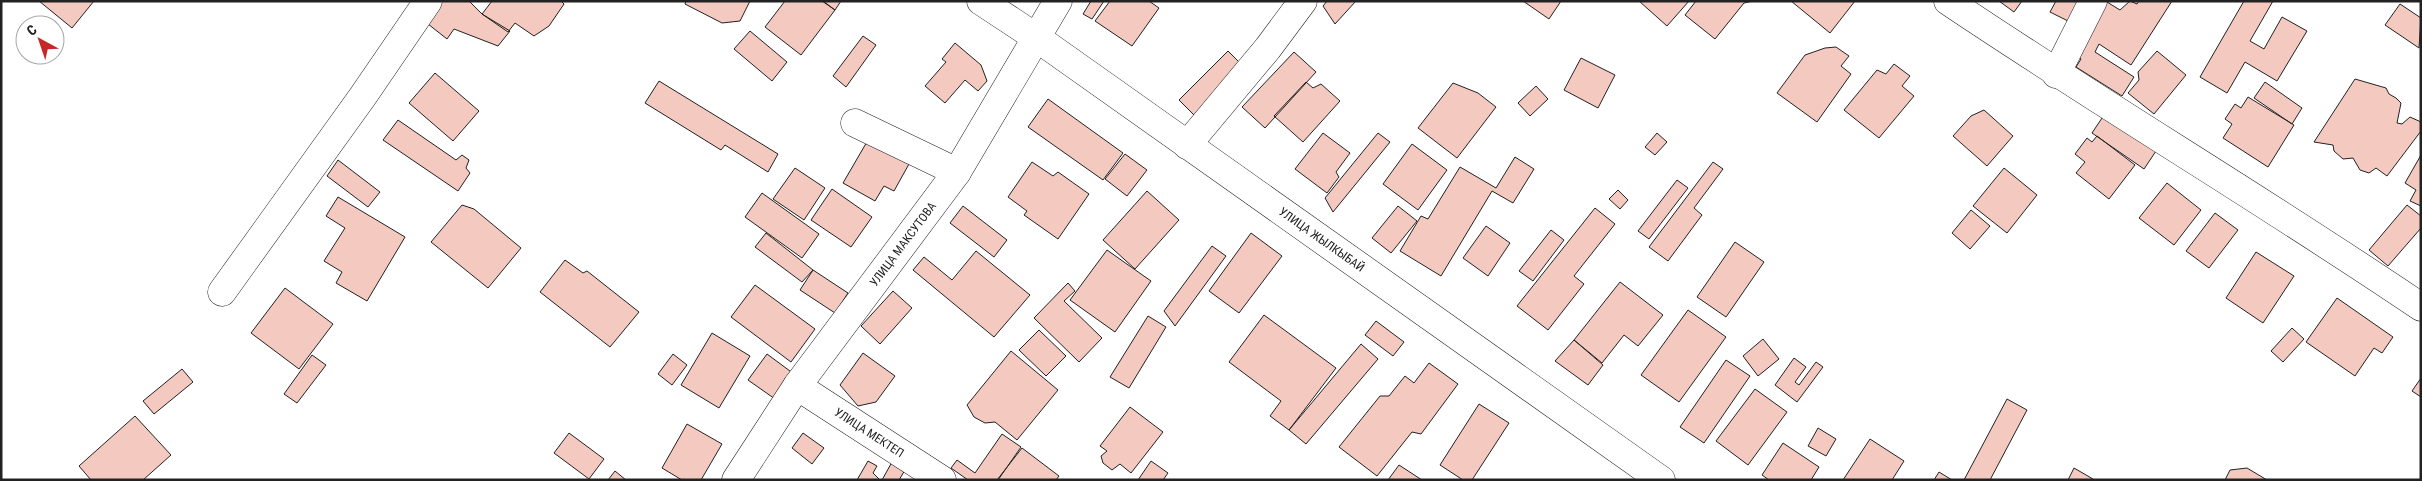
<svg xmlns="http://www.w3.org/2000/svg" width="2422" height="481" viewBox="0 0 2422 481" font-family="'Roboto Condensed',sans-serif">
  <style>
    .building { fill: #f3c9c0; stroke: #222 }
    .lines { fill: none; stroke-linecap: round; stroke-linejoin: round }
    .minor-casing { stroke: #222; stroke-width: 29 }
    .minor { stroke: #fff; stroke-width: 28 }
    .labels { text-anchor: middle; dominant-baseline: central; stroke-width: 4; stroke-linejoin: round; paint-order: stroke }
    .street-label { font-size: 12px; fill: #222; stroke: #fff }
  </style>
  <rect width="100%" height="100%" fill="#fff"/>
  <!-- building -->
  <path class="building" d="M39,1H94L72,28Z
    M441,1H469L482,14L510,31L498,46L454,29L447,39L428,24Z
    M492,1H561L564,4L549,26L534,36L515,23L508,32L482,14Z
    M686,1H750L740,21L722,23L685,4Z
    M785,1H823L835,10L801,55L765,27Z
    M822,1H841L835,10Z
    M1091,1H1104L1092,19L1083,14Z
    M1110,1H1149L1159,8L1132,46L1095,21Z
    M1327,1H1356L1335,24L1323,6Z
    M1523,1H1561L1549,19Z
    M1639,1H1689L1667,26Z
    M1696,1H1753L1744,3L1715,39L1685,15Z
    M1791,1H1855L1830,33Z
    M1999,1H2022L2014,12Z
    M2056,1H2081L2070,22L2050,12Z
    M2130,1L2137,4L2139,1H2172L2131,65L2099,44L2095,52L2134,77L2122,96L2076,67L2081,59L2074,54L2107,2L2120,10Z
    M2244,1H2273L2250,41L2264,49L2282,17L2307,31L2277,81L2245,62L2227,93L2200,77Z
    M2400,4L2421,18L2419,48L2385,25Z
    M750,31L787,62L772,81L734,49Z
    M863,36L876,45L846,87L833,76Z
    M955,43L981,65L987,81L978,91L965,80L945,103L925,86L946,62L942,59Z
    M1836,47L1849,56L1841,66L1851,74L1817,122L1777,93L1805,55L1825,48Z
    M1228,51L1243,66L1194,115L1179,100Z
    M2157,51L2186,75L2154,114L2128,93L2139,80L2138,72Z
    M1294,52L1316,72L1265,128L1242,107Z
    M1581,58L1615,75L1598,108L1564,90Z
    M1894,64L1910,76L1902,86L1914,96L1879,138L1844,110L1877,70L1886,74Z
    M435,73L479,111L453,141L409,103Z
    M2355,79L2386,88L2389,94L2396,98L2401,103L2397,123L2402,124L2410,117L2421,122V131L2387,176L2376,168L2369,173L2360,170L2353,158L2343,159L2334,151L2333,145L2314,142Z
    M659,81L778,154L768,172L725,145L721,150L645,103Z
    M1306,82L1313,88L1321,84L1340,101L1303,142L1274,116Z
    M2265,82L2302,108L2292,124L2254,98Z
    M1453,83L1478,93L1496,107L1457,158L1418,128Z
    M1536,86L1548,99L1530,116L1518,103Z
    M2248,97L2294,125L2268,167L2223,138L2232,124L2225,119L2235,104L2241,108Z
    M1048,99L1123,153L1103,180L1028,127Z
    M1984,110L2013,136L1987,166L1953,136L1971,116Z
    M2104,115L2156,151L2144,169L2092,133Z
    M398,120L456,160L462,155L469,160L466,168L470,173L458,191L383,140Z
    M1323,133L1350,153L1336,172L1339,177L1327,193L1295,169Z
    M1378,133L1390,142L1333,212L1325,198Z
    M1657,133L1667,142L1655,155L1645,147Z
    M2097,136L2135,165L2109,199L2076,173L2085,162L2075,154L2087,138L2092,142Z
    M868,140L909,164L894,191L884,186L875,201L843,183Z
    M1412,144L1447,170L1418,210L1383,184Z
    M1125,154L1147,170L1127,196L1105,179Z
    M2421,155V206L2410,201L2416,190L2405,183Z
    M1515,157L1534,169L1513,203L1492,191L1441,276L1400,251L1421,216L1428,219L1460,167L1496,188Z
    M338,160L380,192L368,207L327,176Z
    M1032,162L1053,176L1058,172L1089,194L1058,239L1024,215L1027,211L1008,197Z
    M1713,162L1723,169L1694,208L1702,215L1668,261L1649,247Z
    M795,168L825,188L804,220L773,199Z
    M2004,168L2037,195L2007,233L1973,206Z
    M1677,180L1688,188L1649,239L1638,231Z
    M2167,183L2201,210L2174,245L2139,218Z
    M832,189L872,217L851,247L811,220Z
    M1618,190L1628,200L1620,209L1609,199Z
    M1147,191L1179,220L1135,269L1103,240Z
    M762,193L819,234L802,258L745,217Z
    M338,197L405,237L367,301L336,283L342,272L324,261L345,228L326,216Z
    M462,205L474,209L521,248L488,288L431,242Z
    M2407,205L2421,216V228L2388,266L2369,250Z
    M963,206L1007,240L994,257L950,223Z
    M1398,206L1417,221L1391,253L1372,238Z
    M1595,208L1615,224L1574,276L1584,284L1548,330L1517,306Z
    M1971,210L1990,226L1970,249L1952,233Z
    M2215,213L2238,230L2209,268L2186,251Z
    M1486,226L1510,243L1488,276L1463,258Z
    M1551,230L1564,240L1533,281L1519,271Z
    M766,233L813,270L802,282L755,247Z
    M1251,233L1282,256L1239,313L1209,291Z
    M1735,242L1764,262L1726,317L1697,297Z
    M1212,246L1226,256L1175,326L1164,311Z
    M1107,250L1151,281L1115,332L1070,300Z
    M976,251L1030,295L994,337L913,270L924,257L952,280Z
    M2256,252L2294,276L2263,323L2226,298Z
    M565,260L583,273L587,271L639,312L610,347L540,292Z
    M813,270L848,293L835,313L800,290Z
    M1620,282L1663,315L1638,346L1624,335L1602,363L1574,340Z
    M1068,283L1075,291L1064,301L1102,338L1079,362L1034,318Z
    M755,285L815,329L791,362L731,317Z
    M285,288L333,324L299,369L251,333Z
    M893,291L912,308L880,344L861,326Z
    M2337,298L2393,337L2382,353L2374,348L2355,376L2306,342Z
    M1688,310L1726,337L1679,402L1641,375Z
    M1264,315L1336,368L1289,430L1270,416L1281,401L1229,362Z
    M1148,316L1166,327L1129,388L1110,377Z
    M1376,321L1404,342L1393,356L1365,335Z
    M2292,328L2304,339L2283,362L2271,351Z
    M1039,330L1066,356L1046,376L1019,350Z
    M712,333L750,356L719,408L681,385Z
    M1763,339L1779,359L1758,376L1743,356Z
    M1574,340L1603,365L1588,385L1555,361Z
    M1361,344L1378,359L1306,444L1289,430Z
    M1011,351L1058,390L1017,440L995,422L985,423L974,417L967,405Z
    M863,353L895,376L876,402L858,406L840,385Z
    M673,354L687,365L672,385L658,374Z
    M767,354L794,374L775,399L748,380Z
    M312,355L326,365L297,403L284,394Z
    M1794,358L1806,367L1795,382L1799,385L1816,362L1823,367L1797,402L1775,385Z
    M1726,360L1750,376L1704,443L1680,427Z
    M1429,363L1458,384L1421,434L1412,432L1377,476L1339,447L1380,396H1389L1405,376L1414,383Z
    M182,369L193,382L154,414L143,401Z
    M2421,378V397L2412,391Z
    M1755,389L1787,412L1748,465L1716,441Z
    M2007,399L2027,410L1990,480H1964Z
    M1479,404L1509,423L1472,480H1463L1440,465Z
    M1130,407L1163,432L1131,473L1120,464L1112,470L1103,463L1101,456L1107,451L1100,446Z
    M135,416L171,455L143,480H91L79,466Z
    M687,424L722,444L701,480H682L662,468Z
    M1818,428L1836,439L1826,456L1808,446Z
    M569,433L604,459L589,479L554,453Z
    M803,433L824,448L812,464L792,448Z
    M1002,434L1021,447L998,480H968L951,468L957,460L975,473Z
    M1870,439L1904,461L1892,480H1843Z
    M1783,443L1819,467L1811,480H1769L1762,475Z
    M1022,448L1059,476L1056,480H997Z
    M868,461L877,466L873,473L880,480H857Z
    M1151,461L1168,473L1163,480H1138Z
    M892,462L905,470L899,480H882Z
    M1399,465L1422,480H1388Z
    M2074,468L2093,479L2092,480H2068Z
    M2247,468L2267,480H2225L2230,470Z
    M615,471L626,480H608Z
    M1939,472L1952,480H1934Z"/>
  <g class="lines">
    <defs>
      <g id="minor">
        <path id="s1" d="M981,1L1037,38L1661,480"/>
        <path d="M1948,1C2104,106 2266,202 2421,307"/>
        <path d="M2056,74L2093,1"/>
        <path d="M855,123L957,172"/>
        <path d="M1187,145L1268,48L1303,1"/>
        <path d="M222,292L363,96L428,1"/>
        <path id="s2" d="M797,386L942,480"/>
        <path id="s3" d="M736,480L797,386L957,172L1058,1"/>
      </g>
    </defs>
    <!-- minor casing -->
    <use href="#minor" class="minor-casing"/>
    <!-- minor -->
    <use href="#minor" class="minor"/>
  </g>
  <g class="labels">
    <!-- street labels -->
    <g class="street-label">
      <text stroke="none"><textPath href="#s1" startOffset="416">УЛИЦА ЖЫЛКЫБАЙ</textPath></text>
      <text stroke="none"><textPath href="#s3" startOffset="289">УЛИЦА МАКСУТОВА</textPath></text>
      <text stroke="none"><textPath href="#s2" startOffset="86">УЛИЦА МЕКТЕП</textPath></text>
    </g>
  </g>
  <!-- border -->
  <rect width="2422" height="481" fill="none" stroke="#222222" stroke-width="5"/>
  <!-- north arrow -->
  <g transform="translate(40 40) rotate(320)"><circle r="24" fill="#ffffff" stroke="#a7a7a7"/>
  <path d="M0-4L9 19L0 12L-9 19Z" fill="#c62828"/>
  <text y="-8" font-size="14" font-weight="bold" text-anchor="middle" fill="#222222">С</text>
  </g>
</svg>
